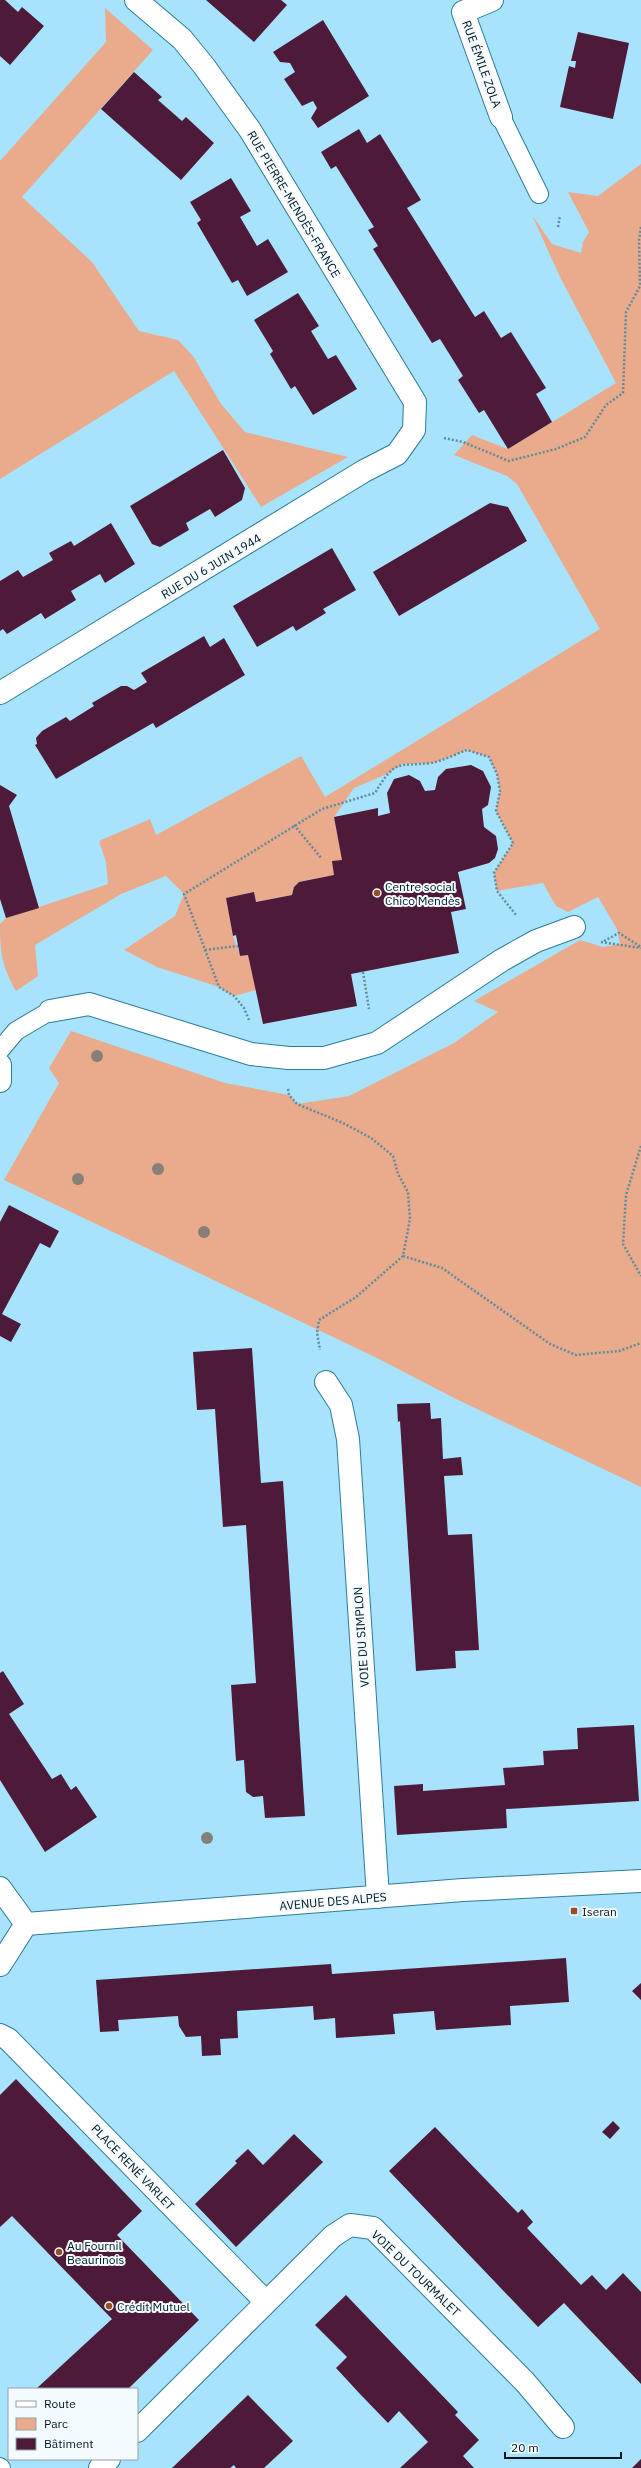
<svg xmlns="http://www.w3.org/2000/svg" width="641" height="2468" viewBox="0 0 641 2468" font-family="'IBM Plex Sans',sans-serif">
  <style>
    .green { fill: #eaaa8c }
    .building { fill: #4e1a39 }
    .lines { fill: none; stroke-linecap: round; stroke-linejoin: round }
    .lane-casing { stroke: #2d7b98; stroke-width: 20 }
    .street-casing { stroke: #2d7b98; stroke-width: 24 }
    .path { stroke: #608b9d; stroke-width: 2.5; stroke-dasharray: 2 2; stroke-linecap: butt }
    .lane { stroke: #fff; stroke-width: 18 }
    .street { stroke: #fff; stroke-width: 22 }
    .tree { fill: #868078 }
    .poi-dot { fill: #944e28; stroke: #f4fbfe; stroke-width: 1.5 }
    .labels { text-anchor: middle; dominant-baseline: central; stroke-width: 4; stroke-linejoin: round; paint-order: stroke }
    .street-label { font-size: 12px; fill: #011720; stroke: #f4fbfe }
    .poi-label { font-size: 12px; fill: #011720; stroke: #f4fbfe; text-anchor: start }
  </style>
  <rect width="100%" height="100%" fill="#a8e3fd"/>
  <!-- green -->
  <path class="green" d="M105,8L153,50L22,197L92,262L139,331L178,340L193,356L221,404L245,432L348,457L261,507L174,371L0,479V161L106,42Z
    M641,164V1487L454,1398L377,1358L4,1180L59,1083L49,1068L71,1031L225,1083L289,1095L297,1104L349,1096L454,1043L498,1012L474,1001L580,940L603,947L620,944L617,929L598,897L568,912L556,906L543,883L497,891L494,873L513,843L496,811L500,791L497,774L489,757L467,750L433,763L402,764L387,774L354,788L334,817L345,873L299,882L294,887L292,895L256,902L254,892L226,898L233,936L240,956L248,955L256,990L234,996L219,987L157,967L124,950L175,916L184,894L166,876L121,894L35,945L38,976L16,991C2,966 0,953 0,924L6,918L108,884L106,862L99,841L150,819L156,835L301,756L325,797L600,629L517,484L507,476L454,455L472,435L508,449L616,383L560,277L532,215L552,244L581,253L583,242L589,232L568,192L598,196Z"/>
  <!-- building -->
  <path class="building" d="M0,0H5L18,12L22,7L44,26L10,65L0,56Z
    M206,0H281L287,5L254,42Z
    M323,20L369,96L318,128L311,118L317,108L313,101L302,106L284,79L295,72L290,63L280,62L273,52Z
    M578,32L629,43L613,119L560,107L569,66L575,68L576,61H571Z
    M134,72L162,97L158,100L182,121L186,117L214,143L181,180L101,109Z
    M359,129L367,143L380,134L421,200L407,208L475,317L484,311L501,338L511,332L546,388L536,394L552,422L508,449L484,410L479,413L458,380L463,376L440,339L432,343L373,249L378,246L368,230L374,227L336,166L331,169L321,152Z
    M231,178L251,211L240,217L257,246L268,239L288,272L247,296L238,280L232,283L197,223L201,220L190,202Z
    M298,293L319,326L311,331L328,359L336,355L357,389L313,415L295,386L291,389L270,354L273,351L254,320Z
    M223,450L245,488L242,500L215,517L210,509L186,523L189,530L160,547L152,544L130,506Z
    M490,503L508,507L527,541L399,616L373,572Z
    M111,523L135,564L105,583L100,574L71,591L76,600L45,619L41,613L7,634L3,629L0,631V581L18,570L23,577L53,560L49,553L71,541L74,546Z
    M332,548L356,590L323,609L326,613L296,631L293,626L257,647L233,606Z
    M204,636L210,647L224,638L245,675L156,728L153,723L56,779L35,745L37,744L36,738L42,731L66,717L70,721L94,706L92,703L121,686H127L134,690L147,682L141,673Z
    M471,765L483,771L491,787L488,805L482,809L484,827L496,836L498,849L495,858L489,863L458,872L466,909L451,912L459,953L351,974L357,1006L263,1024L248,955L240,956L236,935L233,936L226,898L254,892L256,902L292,895L294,887L299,882L334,875L332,861L342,860L334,817L378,808V816L390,813L387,793L394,779L409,775L420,781L425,791L435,790L438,777L446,769Z
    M0,785L17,795L9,806L39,908L6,918L0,899Z
    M9,1205L59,1231L50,1248L40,1243L2,1314L21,1324L11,1342L0,1336V1222Z
    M252,1348L261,1483L283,1481L305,1816L265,1818L263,1796L253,1797L246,1792L244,1760L236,1761L231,1685L256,1683L246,1525L223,1527L215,1409L197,1410L193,1352Z
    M430,1403L431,1419L441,1418L443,1459L461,1457L463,1475L444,1476L448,1535L472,1534L479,1650L455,1651L456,1668L416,1671L400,1421L398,1422L397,1404Z
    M3,1671L24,1704L9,1714L52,1779L61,1774L71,1790L76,1786L97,1817L45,1852L0,1780V1673Z
    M634,1725L639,1801L506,1809L507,1828L397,1835L394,1786L423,1784V1791L505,1785L503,1768L544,1765L543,1751L578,1749L577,1728Z
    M566,1958L569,2002L510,2006L511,2025L436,2030L434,2011L393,2014L395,2034L336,2038L335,2018L314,2020L313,2006L237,2011L238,2038L220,2039L221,2055L202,2056L201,2036L186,2037L179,2026L178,2016L118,2020L119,2031L100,2032L96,1980L331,1964L332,1974Z
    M641,1983V2000L632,1991Z
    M16,2079L142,2211L117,2235L199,2320L128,2389H36L112,2319L12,2216L0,2227V2095Z
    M613,2121L620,2128L610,2139L602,2132Z
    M435,2127L518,2213L522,2209L533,2222L527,2228L581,2285L592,2275L606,2290L623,2273L641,2292V2384L564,2303L538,2327L389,2171Z
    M294,2134L323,2162L236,2247L195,2204L237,2163L235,2161L248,2149L263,2165Z
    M346,2295L458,2412L455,2415L479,2440L463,2456L474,2468H400L428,2442L399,2411L388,2423L360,2394L336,2368L347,2357L315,2325Z
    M248,2395L293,2441L264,2468H236L234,2465L230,2468H172Z
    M641,2459V2468H632Z"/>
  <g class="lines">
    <defs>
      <path id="lane" d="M501,117L539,194
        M0,1050L16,1031L50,1011
        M0,2467L1,2468"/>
      <path id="street" d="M492,0L463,12L501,117
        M0,693L364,471L397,454L414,430L415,402L250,130L204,66L182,39L136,0
        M50,1011L89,1004L251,1054L289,1058H324L377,1043L502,960L536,941L574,927
        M0,1065V1081
        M326,1382L341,1405L348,1439L378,1897
        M0,1888L26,1924
        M26,1924L463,1890L641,1881
        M0,1965L26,1924
        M0,2035L8,2039L265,2301
        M137,2431L333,2236L350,2225L373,2228L525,2382L563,2427
        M100,2468L109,2459"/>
    </defs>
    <!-- lane casing -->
    <use href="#lane" class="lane-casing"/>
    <!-- street casing -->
    <use href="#street" class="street-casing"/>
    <!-- path -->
    <path class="path" d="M558,227L560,216
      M444,438L463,442L509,461L556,449L585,437L606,405L623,393L626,312L640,286L639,240L641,227
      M294,825L322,859
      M604,941L619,933L641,947
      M601,942L641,948
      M205,950L238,946
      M363,972L369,1009
      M249,1020L244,1008L234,996L219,987L184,894L322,809L375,793C396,758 397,767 431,763C443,761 456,754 467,750L489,757L497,774L500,791L496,811L513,843L494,873L497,891L516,915
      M288,1089L289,1095L297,1104L343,1123L371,1138L393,1156L398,1174L408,1192L410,1219L403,1256L356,1297L319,1320L317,1333L320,1350
      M641,1146L626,1195L623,1244L641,1276
      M403,1256L442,1268L550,1344L576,1355L619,1351L641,1343"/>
    <!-- lane -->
    <use href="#lane" class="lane"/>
    <!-- street -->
    <use href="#street" class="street"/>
  </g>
  <!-- trees -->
  <g class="tree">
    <circle cx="97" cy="1056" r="6"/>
    <circle cx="158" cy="1169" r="6"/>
    <circle cx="78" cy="1179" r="6"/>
    <circle cx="204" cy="1232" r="6"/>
    <circle cx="207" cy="1838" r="6"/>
  </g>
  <!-- markers -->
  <g class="poi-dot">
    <circle cx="377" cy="893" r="4"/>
    <rect x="570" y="1907" width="8" height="8" rx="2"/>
    <circle cx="59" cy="2252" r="4"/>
    <circle cx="109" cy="2306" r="4"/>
  </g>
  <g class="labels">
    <!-- street labels -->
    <g class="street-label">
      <text transform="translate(482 64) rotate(70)">RUE ÉMILE ZOLA</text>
      <text transform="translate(294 204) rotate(59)">RUE PIERRE-MENDÈS-FRANCE</text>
      <text transform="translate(211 566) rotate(-31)">RUE DU 6 JUIN 1944</text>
      <text transform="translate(361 1637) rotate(-94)">VOIE DU SIMPLON</text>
      <text transform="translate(333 1901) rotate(-5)">AVENUE DES ALPES</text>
      <text transform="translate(133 2167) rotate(46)">PLACE RENÉ VARLET</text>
      <text transform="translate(416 2273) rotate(44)">VOIE DU TOURMALET</text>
    </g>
    <!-- poi labels -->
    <g class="poi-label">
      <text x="385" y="886">Centre social<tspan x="385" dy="14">Chico Mendès</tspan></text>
      <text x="582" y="1911">Iseran</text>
      <text x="67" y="2245">Au Fournil<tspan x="67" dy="14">Beaurinois</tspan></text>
      <text x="117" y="2306">Crédit Mutuel</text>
    </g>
  </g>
  <!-- legend -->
  <rect x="8" y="2388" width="130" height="72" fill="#f4fbfe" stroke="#93a0a5"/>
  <rect x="16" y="2401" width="20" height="6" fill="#ffffff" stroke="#93a0a5"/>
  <text x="44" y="2408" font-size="12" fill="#011720">Route</text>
  <rect x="16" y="2418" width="20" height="12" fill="#eaaa8c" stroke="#93a0a5"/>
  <text x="44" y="2428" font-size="12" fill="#011720">Parc</text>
  <rect x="16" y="2438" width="20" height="12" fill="#4e1a39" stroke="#93a0a5"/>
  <text x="44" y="2448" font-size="12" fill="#011720">Bâtiment</text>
  <!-- scale -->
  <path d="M505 2452v6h116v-6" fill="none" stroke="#011720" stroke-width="2"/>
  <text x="511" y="2452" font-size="12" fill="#011720" stroke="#f4fbfe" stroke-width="3" paint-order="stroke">20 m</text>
</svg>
